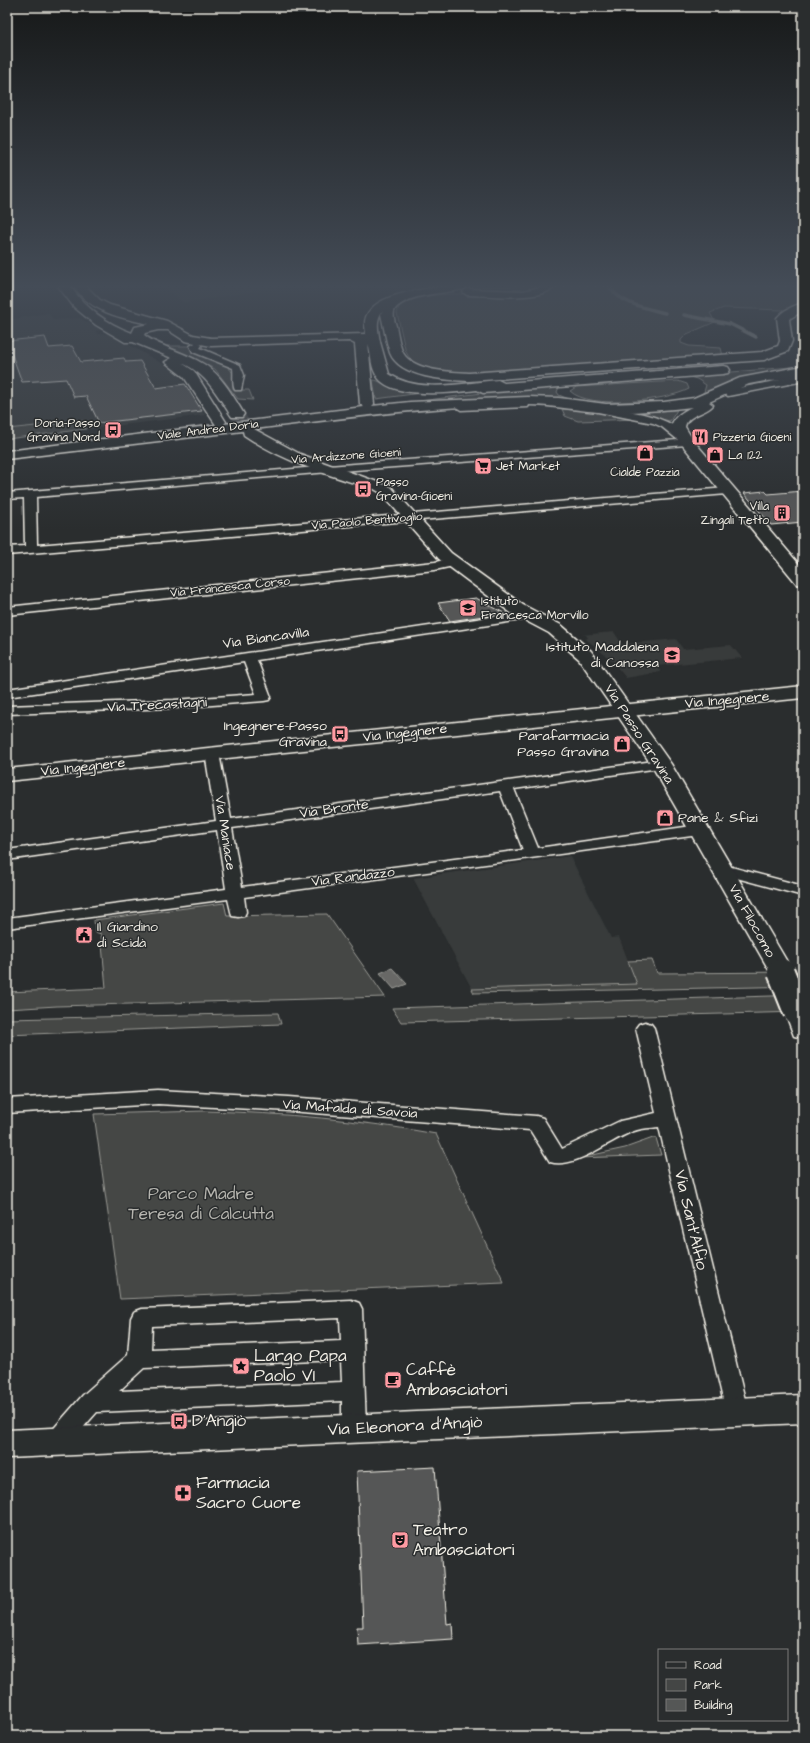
<svg xmlns="http://www.w3.org/2000/svg" width="810" height="1743" viewBox="0 0 810 1743" font-family="'Architects Daughter',sans-serif">
  <style>
    .built { fill: #373a3a }
    .green { fill: #444645; stroke: #9c9c96 }
    .water { fill: #676866; stroke: #9f9f9a }
    .lines { fill: none; stroke-linecap: round; stroke-linejoin: round }
    .stream { stroke: #9f9f9a; stroke-width: 3.5 }
    .building { fill: #555756; stroke: #f4f1e8 }
    .primary-tunnel { stroke: #484a4a; stroke-width: 13; stroke-dasharray: 13 6; stroke-linecap: butt }
    .street-casing { stroke: #f4f1e8; stroke-width: 3 }
    .secondary-casing { stroke: #f4f1e8; stroke-width: 3 }
    .primary-casing { stroke: #f4f1e8; stroke-width: 3 }
    .street { fill: #2a2d2e; fill-rule: evenodd }
    .secondary { fill: #2a2d2e; fill-rule: evenodd }
    .primary { fill: #2a2d2e; fill-rule: evenodd }
    .primary-bridge-casing { stroke: #f4f1e8; stroke-width: 30; stroke-linecap: butt }
    .primary-bridge { stroke: #2a2d2e; stroke-width: 26 }
    .labels { text-anchor: middle; dominant-baseline: central; stroke-width: 3; stroke-linejoin: round; paint-order: stroke }
    .far-poi-label { font-size: 12px; fill: #f4f1e8; stroke: #2a2d2e; text-anchor: start }
    .far-street-label { font-size: 12px; fill: #f4f1e8; stroke: #2a2d2e }
    .street-label { font-size: 14px; fill: #f4f1e8; stroke: #2a2d2e }
    .poi-label { font-size: 14px; fill: #f4f1e8; stroke: #2a2d2e; text-anchor: end }
    .near-park-label { font-size: 17px; fill: #b6b5af; stroke: #2a2d2e }
    .near-street-label { font-size: 17px; fill: #f4f1e8; stroke: #2a2d2e }
    .near-poi-label { font-size: 17px; fill: #f4f1e8; stroke: #2a2d2e; text-anchor: start }
  </style>
  <rect width="100%" height="100%" fill="#2a2d2e"/>
  <filter id="ink" filterUnits="userSpaceOnUse"><feTurbulence type="fractalNoise" baseFrequency=".025" numOctaves="2"/><feDisplacementMap in="SourceGraphic" scale="8" xChannelSelector="R" yChannelSelector="G"/><feConvolveMatrix kernelMatrix="1 2 1 2 8 2 1 2 1" color-interpolation-filters="sRGB"/></filter>
  <g filter="url(#ink)">
    <!-- built -->
    <path class="built" d="M163,286H286L184,303Z
      M48,313L54,320L80,318L101,330L95,331L98,334L108,333L177,372L205,415L7,439V320Z
      M614,632L622,644L676,639L683,649L731,645L742,658L657,666L661,672L626,678L612,661L599,650L600,646H595L585,639L588,638L586,635H580Z
      M570,856L611,938L619,937L637,984L472,989L413,878Z"/>
    <!-- green -->
    <path class="green" d="M475,286H803V305L782,310L724,308L710,313L715,322L687,334L681,340V343L689,346L721,348L723,356L465,373C446,373 411,371 405,349L397,313L399,307C416,294 446,294 466,294L467,288Z
      M167,346H189L226,365L233,373L235,390H249L253,400L238,399L215,369Z
      M803,366L751,376L696,398L704,392L706,385L697,379L685,376Z
      M373,380C379,380 386,386 393,388C405,391 416,391 428,392L376,399Z
      M678,381L687,384L689,389C666,401 589,410 570,391L576,387Z
      M529,387H559L557,392L559,395L576,402C509,394 440,400 373,407Z
      M562,409L602,412L638,419L578,421L565,416Z
      M677,410L670,421L632,413Z
      M83,421L86,429L7,439V429Z
      M224,903L227,916L327,914L385,997L57,1006L7,1009V992L106,988L101,934L95,932L94,920Z
      M652,960L657,973L803,972V986L474,993L472,989L637,984L628,961Z
      M803,995V1012L401,1022L392,1008Z
      M278,1013L281,1024L7,1035V1019Z
      M205,1111C283,1113 360,1120 436,1134L504,1283L120,1299L94,1114Z
      M653,1138H656L661,1155L579,1158L625,1148Z"/>
    <!-- water -->
    <path class="water" d="M392,968L407,984L394,989L380,973Z"/>
    <g class="lines">
      <!-- stream -->
      <path class="stream" d="M609,286C620,304 646,308 665,313
        M684,315L730,324L756,337"/>
    </g>
    <!-- building -->
    <path class="building" d="M45,337L49,348L72,346L81,362L124,358L126,362L140,361L156,388L185,384L202,411L99,423L86,396L74,397L66,379L22,382L7,341Z
      M765,491L768,494L803,491V522L771,525L744,493Z
      M476,598L504,613L450,621L438,603Z
      M435,1467L447,1624L452,1623L453,1639L358,1645L357,1627H363L357,1471Z"/>
    <g class="lines">
      <!-- primary-tunnel -->
      <path class="primary-tunnel" d="M237,414L249,432"/>
      <defs>
        <path id="street" d="M546,286H556C541,302 488,295 467,295L463,292L467,289L523,291Z
          M197,342L202,345L200,348L240,365L244,375L241,390H235C232,384 234,375 233,368L193,352L190,346Z
          M796,377L799,378L801,380L799,382L728,396L723,393L728,390Z
          M524,402L528,403L529,405L528,407L461,410L456,407L461,404Z
          M597,406C630,412 670,413 692,442L687,445L341,471L36,497L37,545L727,488L733,491L727,494L7,555V547L25,546L24,498L7,499V493L341,465L678,440L662,427L653,423L593,411L592,409Z
          M454,558L460,562L458,565L435,570L7,615V607L435,562Z
          M530,611L536,615L534,618L257,660L271,697L269,700L264,701L174,708L7,714V706L174,700L256,694L244,662L7,697V689Z
          M212,749L217,750L219,753L231,819L661,760L666,761L668,764L666,767L514,789L538,848L699,825L704,827L707,830L704,833L699,835L244,897L246,912L244,916L238,917L232,916L228,899L7,928V918L226,889L217,830L7,860V850L216,821L205,753L207,750ZM500,791L523,850L242,887L232,828Z
          M724,865L803,886V896L718,873L716,870L718,867Z
          M645,1022L651,1024L654,1028L748,1412L745,1419L737,1422L729,1419L726,1412L659,1127C651,1128 642,1128 634,1131C610,1139 575,1170 550,1162L530,1130L289,1111L158,1104L7,1113V1099L158,1090L289,1097L536,1116L543,1118L562,1149L620,1121L656,1113L636,1028L639,1024Z
          M351,1300L359,1303L362,1309L366,1429L362,1436L354,1439L346,1436L342,1429V1401L97,1412L65,1448L57,1451L49,1448L45,1441L49,1434L83,1395L128,1355L131,1318L134,1312L142,1309ZM340,1318L341,1341L151,1349L152,1326ZM341,1360L342,1382L119,1391L144,1368Z"/>
        <path id="secondary" d="M445,286H469L463,289C442,294 415,293 398,306C391,311 394,319 396,326C398,334 399,345 403,353C413,371 451,372 469,373L762,352L778,346L780,341L777,318C783,310 793,306 803,303V311L789,319L792,341L788,351L764,360L469,381C447,380 400,378 390,353C386,341 384,327 381,314L383,310C375,320 378,330 380,342L374,346L370,345C366,340 366,332 365,326C363,294 422,290 445,286Z
          M793,370L803,372V380C790,377 776,383 763,380L761,377L763,374Z
          M803,686V698L7,781V769Z
          M803,1395V1423L7,1458V1430Z"/>
        <path id="primary" d="M58,286H70C86,309 106,323 132,333L135,327L149,324C121,318 90,312 74,286H86L100,300L110,305L167,321L193,335L211,338L365,334L378,339L380,342L389,374C419,394 464,383 498,380L504,383L723,366L728,367L730,370L728,373L723,374L483,393L477,390C453,393 396,399 379,379C370,369 372,355 368,344L374,404L372,406L410,402L528,397L559,398L606,404L664,402L694,398L740,378L803,366V374L749,384L709,402L713,405C706,414 687,414 685,427L693,440L803,569V585L797,584L680,442L671,427C673,417 683,411 692,407C664,410 635,413 607,412C581,412 555,405 529,405C437,405 345,418 254,429L300,454L391,487L451,553L523,605L561,625L591,651L671,764L793,972L789,977L781,980L773,977L651,764L579,659L549,633L511,613L439,559L381,493L374,489C328,475 284,462 244,435L243,431L7,459V451L216,425L184,377L165,362L172,358L133,342H125L96,325L74,307ZM158,330H168L185,341L211,346L349,341L355,344L360,404L364,407L224,424L226,422L194,371L182,363C207,374 217,395 232,417H242L244,414C233,396 220,372 200,362C185,353 156,345 144,335L145,333Z
          M797,1004L803,1005V1038L794,1036L785,1012L788,1006Z"/>
      </defs>
      <!-- street casing -->
      <use href="#street" class="street-casing"/>
      <!-- secondary casing -->
      <use href="#secondary" class="secondary-casing"/>
      <!-- primary casing -->
      <use href="#primary" class="primary-casing"/>
      <!-- street -->
      <use href="#street" class="street"/>
      <!-- secondary -->
      <use href="#secondary" class="secondary"/>
      <!-- primary -->
      <use href="#primary" class="primary"/>
      <defs>
        <path id="primary-bridge" d="M781,972L797,1012"/>
      </defs>
      <!-- primary-bridge casing -->
      <use href="#primary-bridge" class="primary-bridge-casing"/>
      <!-- primary-bridge -->
      <use href="#primary-bridge" class="primary-bridge"/>
    </g>
  </g>
  <!-- sky -->
  <linearGradient id="sky" x2="0" y2="1"><stop stop-color="#171919"/><stop offset="0.54" stop-color="#444c57"/><stop offset="1" stop-color="#444c57" stop-opacity="0"/></linearGradient>
  <rect width="810" height="530" fill="url(#sky)"/>
  <!-- icons -->
  <defs>
    <symbol id="bus-square" viewBox="-11 -11 22 22"><rect x="-9" y="-9" width="18" height="18" rx="4" fill="#ff9aa2" stroke="#2a2d2e"/><path d="M-5-6H5V4H4V6H2V4H-2V6H-4V4H-5ZM-3.5-4V0h7V-4ZM-3.5 1.2v1.5H-2V1.2ZM2 1.2v1.5H3.5V1.2Z" fill="#111"/></symbol>
    <symbol id="restaurant-square" viewBox="-11 -11 22 22"><rect x="-9" y="-9" width="18" height="18" rx="4" fill="#ff9aa2" stroke="#2a2d2e"/><path d="M-5-6h1v4h1v-4h1v4h1v-4h1v5L-1.5 .5V6h-2V.5L-5-1ZM5-6V6H3V1.5H1.5Q1.5-4 5-6Z" fill="#111"/></symbol>
    <symbol id="shop-square" viewBox="-11 -11 22 22"><rect x="-9" y="-9" width="18" height="18" rx="4" fill="#ff9aa2" stroke="#2a2d2e"/><path d="M-5-2.5h2.3a2.7 3.5 0 0 1 5.4 0H5L5.5 6h-11ZM-1.5-2.5h3a1.5 2.3 0 0 0-3 0Z" fill="#111"/></symbol>
    <symbol id="supermarket-square" viewBox="-11 -11 22 22"><rect x="-9" y="-9" width="18" height="18" rx="4" fill="#ff9aa2" stroke="#2a2d2e"/><path d="M-6-5.5h2.5l.6 2H6L4.5 2H-2.5L-4.4-4H-6ZM-1.5 3.2a1.3 1.3 0 1 0 .1 0ZM3 3.2a1.3 1.3 0 1 0 .1 0Z" fill="#111"/></symbol>
    <symbol id="building-square" viewBox="-11 -11 22 22"><rect x="-9" y="-9" width="18" height="18" rx="4" fill="#ff9aa2" stroke="#2a2d2e"/><path d="M-4-6H4V6H1V3H-1V6H-4ZM-2.5-4.3h1.7v1.8h-1.7ZM.8-4.3h1.7v1.8H.8ZM-2.5-1h1.7V.8h-1.7ZM.8-1h1.7V.8H.8Z" fill="#111"/></symbol>
    <symbol id="school-square" viewBox="-11 -11 22 22"><rect x="-9" y="-9" width="18" height="18" rx="4" fill="#ff9aa2" stroke="#2a2d2e"/><path d="M0-5L7-2L0 1L-7-2ZM-4 1L0 2.5L4 1V4Q0 6-4 4Z" fill="#111"/></symbol>
    <symbol id="civic-square" viewBox="-11 -11 22 22"><rect x="-9" y="-9" width="18" height="18" rx="4" fill="#ff9aa2" stroke="#2a2d2e"/><path d="M-.6-6.5H3V-4.5H.6V-3L4-1V1h2V6H-6V1h2V-1L-.6-3ZM-1.2 2.5V6h2.4V2.5Z" fill="#111"/></symbol>
    <symbol id="sight-square" viewBox="-11 -11 22 22"><rect x="-9" y="-9" width="18" height="18" rx="4" fill="#ff9aa2" stroke="#2a2d2e"/><path d="M0-6L1.8-2.2L6-1.7L2.9 1.2L3.7 5.4L0 3.3L-3.7 5.4L-2.9 1.2L-6-1.7L-1.8-2.2Z" fill="#111"/></symbol>
    <symbol id="cafe-square" viewBox="-11 -11 22 22"><rect x="-9" y="-9" width="18" height="18" rx="4" fill="#ff9aa2" stroke="#2a2d2e"/><path d="M-5.5-4.5H6V0H3Q3 3.5 0 3.5H-2.5Q-5.5 3.5-5.5 0ZM3-3.2v2h1.7v-2ZM-6 4.5H4V6H-6Z" fill="#111"/></symbol>
    <symbol id="pharmacy-square" viewBox="-11 -11 22 22"><rect x="-9" y="-9" width="18" height="18" rx="4" fill="#ff9aa2" stroke="#2a2d2e"/><path d="M-2-6h4v4h4v4h-4v4h-4v-4h-4v-4h4Z" fill="#111"/></symbol>
    <symbol id="theatre-square" viewBox="-11 -11 22 22"><rect x="-9" y="-9" width="18" height="18" rx="4" fill="#ff9aa2" stroke="#2a2d2e"/><path d="M-5-5.5Q0-4 5-5.5V0Q5 5 0 6Q-5 5-5 0ZM-3.3-2.5H-1v1.5H-3.3ZM1-2.5H3.3v1.5H1ZM-2.8 1Q0 5.5 2.8 1Z" fill="#111"/></symbol>
  </defs>
  <g fill-rule="evenodd">
    <use href="#bus-square" x="103" y="420" width="20" height="20"/>
    <use href="#restaurant-square" x="690" y="427" width="20" height="20"/>
    <use href="#shop-square" x="635" y="443" width="20" height="20"/>
    <use href="#shop-square" x="705" y="445" width="20" height="20"/>
    <use href="#supermarket-square" x="473" y="456" width="20" height="20"/>
    <use href="#bus-square" x="353" y="479" width="20" height="20"/>
    <use href="#building-square" x="772" y="503" width="20" height="20"/>
    <use href="#school-square" x="458" y="598" width="20" height="20"/>
    <use href="#school-square" x="662" y="645" width="20" height="20"/>
    <use href="#bus-square" x="330" y="724" width="20" height="20"/>
    <use href="#shop-square" x="612" y="734" width="20" height="20"/>
    <use href="#shop-square" x="655" y="808" width="20" height="20"/>
    <use href="#civic-square" x="74" y="925" width="20" height="20"/>
    <use href="#sight-square" x="231" y="1356" width="20" height="20"/>
    <use href="#cafe-square" x="383" y="1370" width="20" height="20"/>
    <use href="#bus-square" x="169" y="1411" width="20" height="20"/>
    <use href="#pharmacy-square" x="173" y="1483" width="20" height="20"/>
    <use href="#theatre-square" x="390" y="1530" width="20" height="20"/>
  </g>
  <g class="labels">
    <!-- far-poi labels -->
    <g class="far-poi-label">
      <text x="100" y="423" text-anchor="end">Doria-Passo<tspan x="100" dy="14">Gravina Nord</tspan></text>
      <text x="713" y="437">Pizzeria Gioeni</text>
      <text x="728" y="455">La 122</text>
      <text x="496" y="466">Jet Market</text>
      <text x="645" y="472" text-anchor="middle">Cialde Pazzia</text>
      <text x="376" y="482">Passo<tspan x="376" dy="14">Gravina-Gioeni</tspan></text>
      <text x="769" y="506" text-anchor="end">Villa<tspan x="769" dy="14">Zingali Tetto</tspan></text>
      <text x="481" y="601">Istituto<tspan x="481" dy="14">Francesca Morvillo</tspan></text>
    </g>
    <!-- far-street labels -->
    <g class="far-street-label">
      <text transform="translate(208 430) rotate(-7)">Viale Andrea Doria</text>
      <text transform="translate(346 456) rotate(-4)">Via Ardizzone Gioeni</text>
      <text transform="translate(367 521) rotate(-5)">Via Paolo Bentivoglio</text>
      <text transform="translate(230 587) rotate(-6)">Via Francesca Corso</text>
    </g>
    <!-- street labels -->
    <g class="street-label">
      <text transform="translate(266 638) rotate(-8)">Via Biancavilla</text>
      <text transform="translate(727 700) rotate(-5)">Via Ingegnere</text>
      <text transform="translate(157 705) rotate(-3)">Via Trecastagni</text>
      <text transform="translate(405 733) rotate(-6)">Via Ingegnere</text>
      <text transform="translate(639 734) rotate(57)">Via Passo Gravina</text>
      <text transform="translate(83 767) rotate(-6)">Via Ingegnere</text>
      <text transform="translate(334 809) rotate(-8)">Via Bronte</text>
      <text transform="translate(225 833) rotate(81)">Via Maniace</text>
      <text transform="translate(353 877) rotate(-7)">Via Randazzo</text>
      <text transform="translate(752 921) rotate(61)">Via Filocomo</text>
      <text transform="translate(350 1109) rotate(4)">Via Mafalda di Savoia</text>
    </g>
    <!-- poi labels -->
    <g class="poi-label">
      <text x="659" y="647">Istituto Maddalena<tspan x="659" dy="16">di Canossa</tspan></text>
      <text x="327" y="726">Ingegnere-Passo<tspan x="327" dy="16">Gravina</tspan></text>
      <text x="609" y="736">Parafarmacia<tspan x="609" dy="16">Passo Gravina</tspan></text>
      <text x="678" y="818" text-anchor="start">Pane &amp; Sfizi</text>
      <text x="97" y="927" text-anchor="start">Il Giardino<tspan x="97" dy="16">di Scidà</tspan></text>
    </g>
    <!-- near-park labels -->
    <g class="near-park-label">
      <text x="201" y="1194">Parco Madre<tspan x="201" dy="20">Teresa di Calcutta</tspan></text>
    </g>
    <!-- near-street labels -->
    <g class="near-street-label">
      <text transform="translate(691 1220) rotate(77)">Via Sant'Alfio</text>
      <text transform="translate(405 1426) rotate(-3)">Via Eleonora d'Angiò</text>
    </g>
    <!-- near-poi labels -->
    <g class="near-poi-label">
      <text x="254" y="1356">Largo Papa<tspan x="254" dy="20">Paolo VI</tspan></text>
      <text x="406" y="1370">Caffè<tspan x="406" dy="20">Ambasciatori</tspan></text>
      <text x="192" y="1421">D'Angiò</text>
      <text x="196" y="1483">Farmacia<tspan x="196" dy="20">Sacro Cuore</tspan></text>
      <text x="413" y="1530">Teatro<tspan x="413" dy="20">Ambasciatori</tspan></text>
    </g>
  </g>
  <!-- margin -->
  <rect width="810" height="1743" fill="none" stroke="#2a2d2e" stroke-width="24"/>
  <rect x="12" y="12" width="786" height="1719" fill="none" stroke="#f4f1e8" stroke-width="1.5" filter="url(#ink)"/>
  <!-- legend -->
  <rect x="658" y="1649" width="130" height="72" fill="#2a2d2e" stroke="#7b7b78"/>
  <rect x="666" y="1662" width="20" height="6" fill="#2a2d2e" stroke="#7b7b78"/>
  <text x="694" y="1669" font-size="12" fill="#f4f1e8">Road</text>
  <rect x="666" y="1679" width="20" height="12" fill="#444645" stroke="#7b7b78"/>
  <text x="694" y="1689" font-size="12" fill="#f4f1e8">Park</text>
  <rect x="666" y="1699" width="20" height="12" fill="#555756" stroke="#7b7b78"/>
  <text x="694" y="1709" font-size="12" fill="#f4f1e8">Building</text>
</svg>
